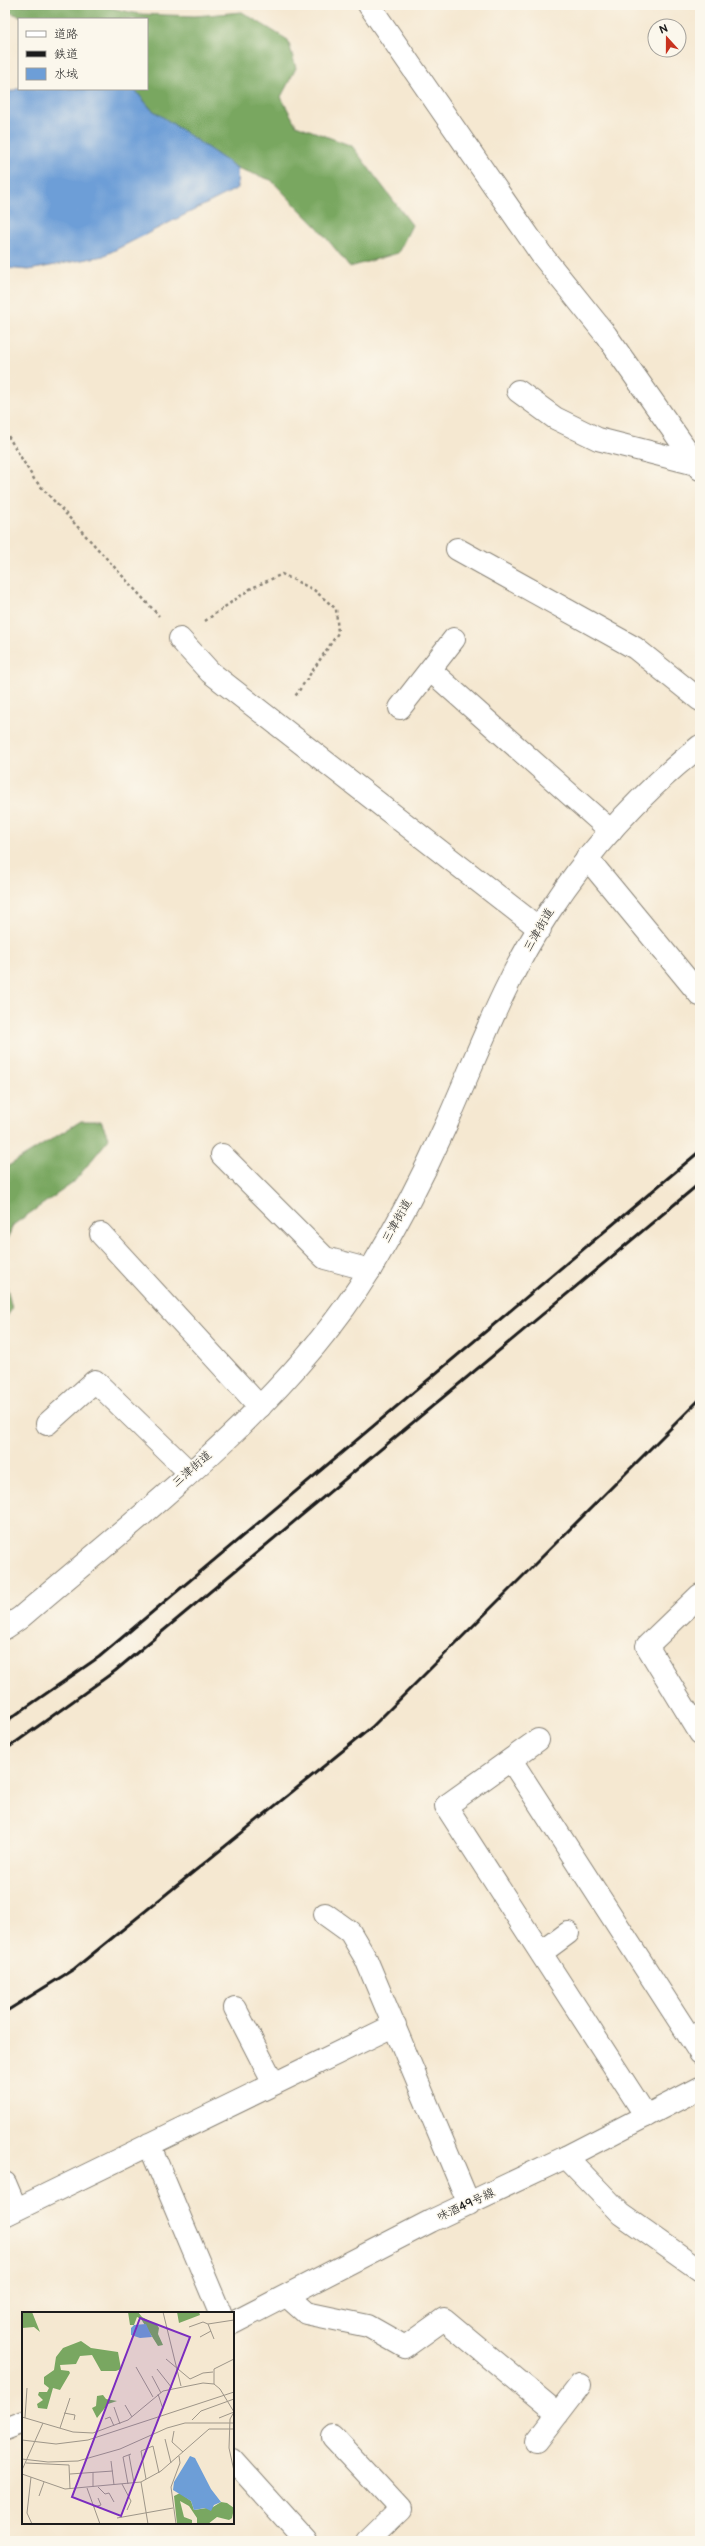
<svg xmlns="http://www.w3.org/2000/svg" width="705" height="2546" viewBox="0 0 705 2546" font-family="'Balsamiq Sans','Klee One',sans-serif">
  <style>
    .forest { fill: #79a761; stroke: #4a623e }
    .water { fill: #6d9ed7; stroke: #445d7a }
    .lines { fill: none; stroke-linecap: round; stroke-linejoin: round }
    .minor-casing { stroke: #888276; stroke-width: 24 }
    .tertiary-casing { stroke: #888276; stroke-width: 24 }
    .path { stroke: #888276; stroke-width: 2.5; stroke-dasharray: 3 3; stroke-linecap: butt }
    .minor { stroke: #fff; stroke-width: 22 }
    .tertiary { stroke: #fff; stroke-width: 22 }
    .rail { stroke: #1c1c1c; stroke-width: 3 }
    .labels { text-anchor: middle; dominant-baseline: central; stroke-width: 3; stroke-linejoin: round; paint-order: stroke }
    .street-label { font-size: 12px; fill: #1c1c1c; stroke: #fbf7ec }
    .inset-road { fill: none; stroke: #9e9689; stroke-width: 1 }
    .view { fill: #7b2cbf; fill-opacity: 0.15; stroke: #7b2cbf; stroke-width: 2 }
    .inset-edge { fill: none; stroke: #1c1c1c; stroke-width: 2 }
  </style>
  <rect width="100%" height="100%" fill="#fbf7ec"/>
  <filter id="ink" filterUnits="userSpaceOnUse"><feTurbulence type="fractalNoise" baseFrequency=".025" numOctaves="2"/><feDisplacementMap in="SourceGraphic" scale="8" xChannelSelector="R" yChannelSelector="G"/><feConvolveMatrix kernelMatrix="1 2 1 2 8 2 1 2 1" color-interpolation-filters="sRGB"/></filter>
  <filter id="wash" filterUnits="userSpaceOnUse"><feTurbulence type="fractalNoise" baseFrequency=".012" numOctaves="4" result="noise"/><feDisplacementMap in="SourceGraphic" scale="16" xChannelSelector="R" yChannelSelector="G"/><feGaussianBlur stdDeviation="0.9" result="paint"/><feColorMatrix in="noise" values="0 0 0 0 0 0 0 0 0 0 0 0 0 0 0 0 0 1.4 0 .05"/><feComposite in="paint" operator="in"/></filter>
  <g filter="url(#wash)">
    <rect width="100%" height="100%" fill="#f5e8d1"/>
    <!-- forest -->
    <path class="forest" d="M5,5H97L139,14L195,16L242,12L288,40L296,68L281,97L296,125L352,146L412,225L398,253L350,267L319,229L271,180L237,168L198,143L151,109L134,89H147V19H29L5,11Z
      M81,1121H101L109,1139L73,1183L13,1225L5,1245V1168Z
      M5,1279L12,1309L5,1319Z"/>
    <!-- water -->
    <path class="water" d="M19,88L134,89L151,109L237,168L238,188L103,256L29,270L5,268V94Z"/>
  </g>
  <g filter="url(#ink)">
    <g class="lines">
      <defs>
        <path id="minor" d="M369,5L541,254L606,335L700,469
          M518,391L555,418L598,439L700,465
          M457,549L635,648L700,700
          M180,639L210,672L540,929
          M430,670L611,831
          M400,708L454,639
          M587,858L700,995
          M222,1155L325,1258L370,1270
          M101,1234L260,1407
          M47,1424L95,1381L189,1472
          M700,1595L647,1646L700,1733
          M538,1740L446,1806L646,2116
          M511,1760L700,2053
          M325,1914L350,1932L366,1959L469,2204
          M541,1953L568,1933
          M235,2008L274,2084
          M149,2144L220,2313
          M566,2157L621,2214L700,2270
          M5,2183L16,2209
          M5,2215L395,2025
          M287,2296L306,2313L368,2326L405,2347L444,2319L558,2414
          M333,2437L400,2509L367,2541
          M537,2441L580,2385
          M233,2460L306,2541"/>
        <path id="tertiary" d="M5,1628L20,1618C141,1514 285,1407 370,1270C398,1224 424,1174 446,1125C478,1053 505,978 549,912C590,849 641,793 700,746
          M233,2323L431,2221L566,2157L700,2088
          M5,2429L23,2422"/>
      </defs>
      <!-- minor casing -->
      <use href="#minor" class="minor-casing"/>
      <!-- tertiary casing -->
      <use href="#tertiary" class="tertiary-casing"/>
      <!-- path -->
      <path class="path" d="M5,431L34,479L159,616
        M205,621L250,589L282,574L314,590L336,609L338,633L294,698"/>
      <!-- minor -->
      <use href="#minor" class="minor"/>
      <!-- tertiary -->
      <use href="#tertiary" class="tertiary"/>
      <!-- rail -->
      <path class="rail" d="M5,1722L99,1657L700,1151
        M5,1750L115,1671L700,1183
        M5,2012L74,1969L372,1727L700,1399"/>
    </g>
  </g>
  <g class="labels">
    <!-- street labels -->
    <g class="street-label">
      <text transform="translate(539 930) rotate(-60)">三津街道</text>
      <text transform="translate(397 1221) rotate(-61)">三津街道</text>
      <text transform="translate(192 1469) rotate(-41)">三津街道</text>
      <text transform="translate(466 2205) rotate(-25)">味酒49号線</text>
    </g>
  </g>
  <!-- overview -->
  <g transform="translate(22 2312)">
    <rect width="212" height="212" fill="#f5e8d1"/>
    <path d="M0,0H10L18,20L12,15L0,16ZM106,0H116L120,5L135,13L137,16L136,22L141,33L136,34L119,7L115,5L112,13H108ZM155,0H177L178,3L157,11ZM59,29L69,36L96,40L99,57L94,59H79L70,43L58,44L54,52L38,53L39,58L47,59L48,61L38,78L31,76L25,97L16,96L15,92L21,88L16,83L17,80H25L27,76L22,72V65L32,58L34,45L41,36ZM81,83L84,87L95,89L86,92L75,106L70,96L74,94L75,84ZM158,181L169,189L172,198L191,195L199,190L205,191L212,196L210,206L207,208L195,205L186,212H175V206L167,194L158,189L162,205L170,208V212H155L152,184Z" fill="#79a761"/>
    <path d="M124,12L130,25L118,26L109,23V16L112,13ZM168,144L173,146L189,177L199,190L192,193L189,199L183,196L172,198L169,189L151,178L152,170Z" fill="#6d9ed7"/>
    <path class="inset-road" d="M141,0L159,74M186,12L192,27M167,15L181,10L186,12L212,8M178,25L189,19M144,47L168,67L181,61L191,60M114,55L131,85M135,57L150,76M130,64L139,81M192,72V57L212,47M136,82L141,97M103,93L110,105M92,95L98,112M212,100L208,107L207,136L212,159M42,101L53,103L52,108M0,105L51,120L71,121L106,108L141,79L181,71L192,72L198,77L212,100M3,106L5,76M197,106L212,100M83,107L88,105L92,114M170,108L179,99L212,87M38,116L48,86M152,119L150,130L161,140M143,127L149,151M0,128L34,132L66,128L212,80M107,143L112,171M0,147L26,150L56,149L98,137L145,116L163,111H212M89,149L92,173M4,151L47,153L48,177M0,158L21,111M71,160V175M0,162L43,177L119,170L139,159L187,117H212M48,162L91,159M9,165L5,201L10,212M124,167L119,139L131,134L137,161M119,170L126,212M100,172L109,189L105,198M106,172L101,145L109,142M76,175L83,182L87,181L92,190M65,176L78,212M17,184L22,170M72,195L79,193L76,186M95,206L151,196M154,212L149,175L158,151L157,144"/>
    <path class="view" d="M118,6L168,25L99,204L50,185Z"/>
    <rect width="212" height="212" class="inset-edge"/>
  </g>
  <!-- margin -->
  <rect width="705" height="2546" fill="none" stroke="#fbf7ec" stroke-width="20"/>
  <!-- legend -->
  <rect x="18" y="18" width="130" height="72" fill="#fbf7ec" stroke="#a29f99"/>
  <rect x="26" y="31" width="20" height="6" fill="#ffffff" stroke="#a29f99"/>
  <text x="54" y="38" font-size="12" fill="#1c1c1c">道路</text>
  <rect x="26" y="51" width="20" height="6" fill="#1c1c1c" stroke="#a29f99"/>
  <text x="54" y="58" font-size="12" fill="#1c1c1c">鉄道</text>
  <rect x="26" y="68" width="20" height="12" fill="#6d9ed7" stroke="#a29f99"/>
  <text x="54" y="78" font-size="12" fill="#1c1c1c">水域</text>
  <!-- north arrow -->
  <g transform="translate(667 38) rotate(339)"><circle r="19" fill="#fbf7ec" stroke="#a29f99"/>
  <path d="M0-3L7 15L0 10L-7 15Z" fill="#c8321e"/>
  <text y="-6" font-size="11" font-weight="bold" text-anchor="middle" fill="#1c1c1c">N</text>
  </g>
</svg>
